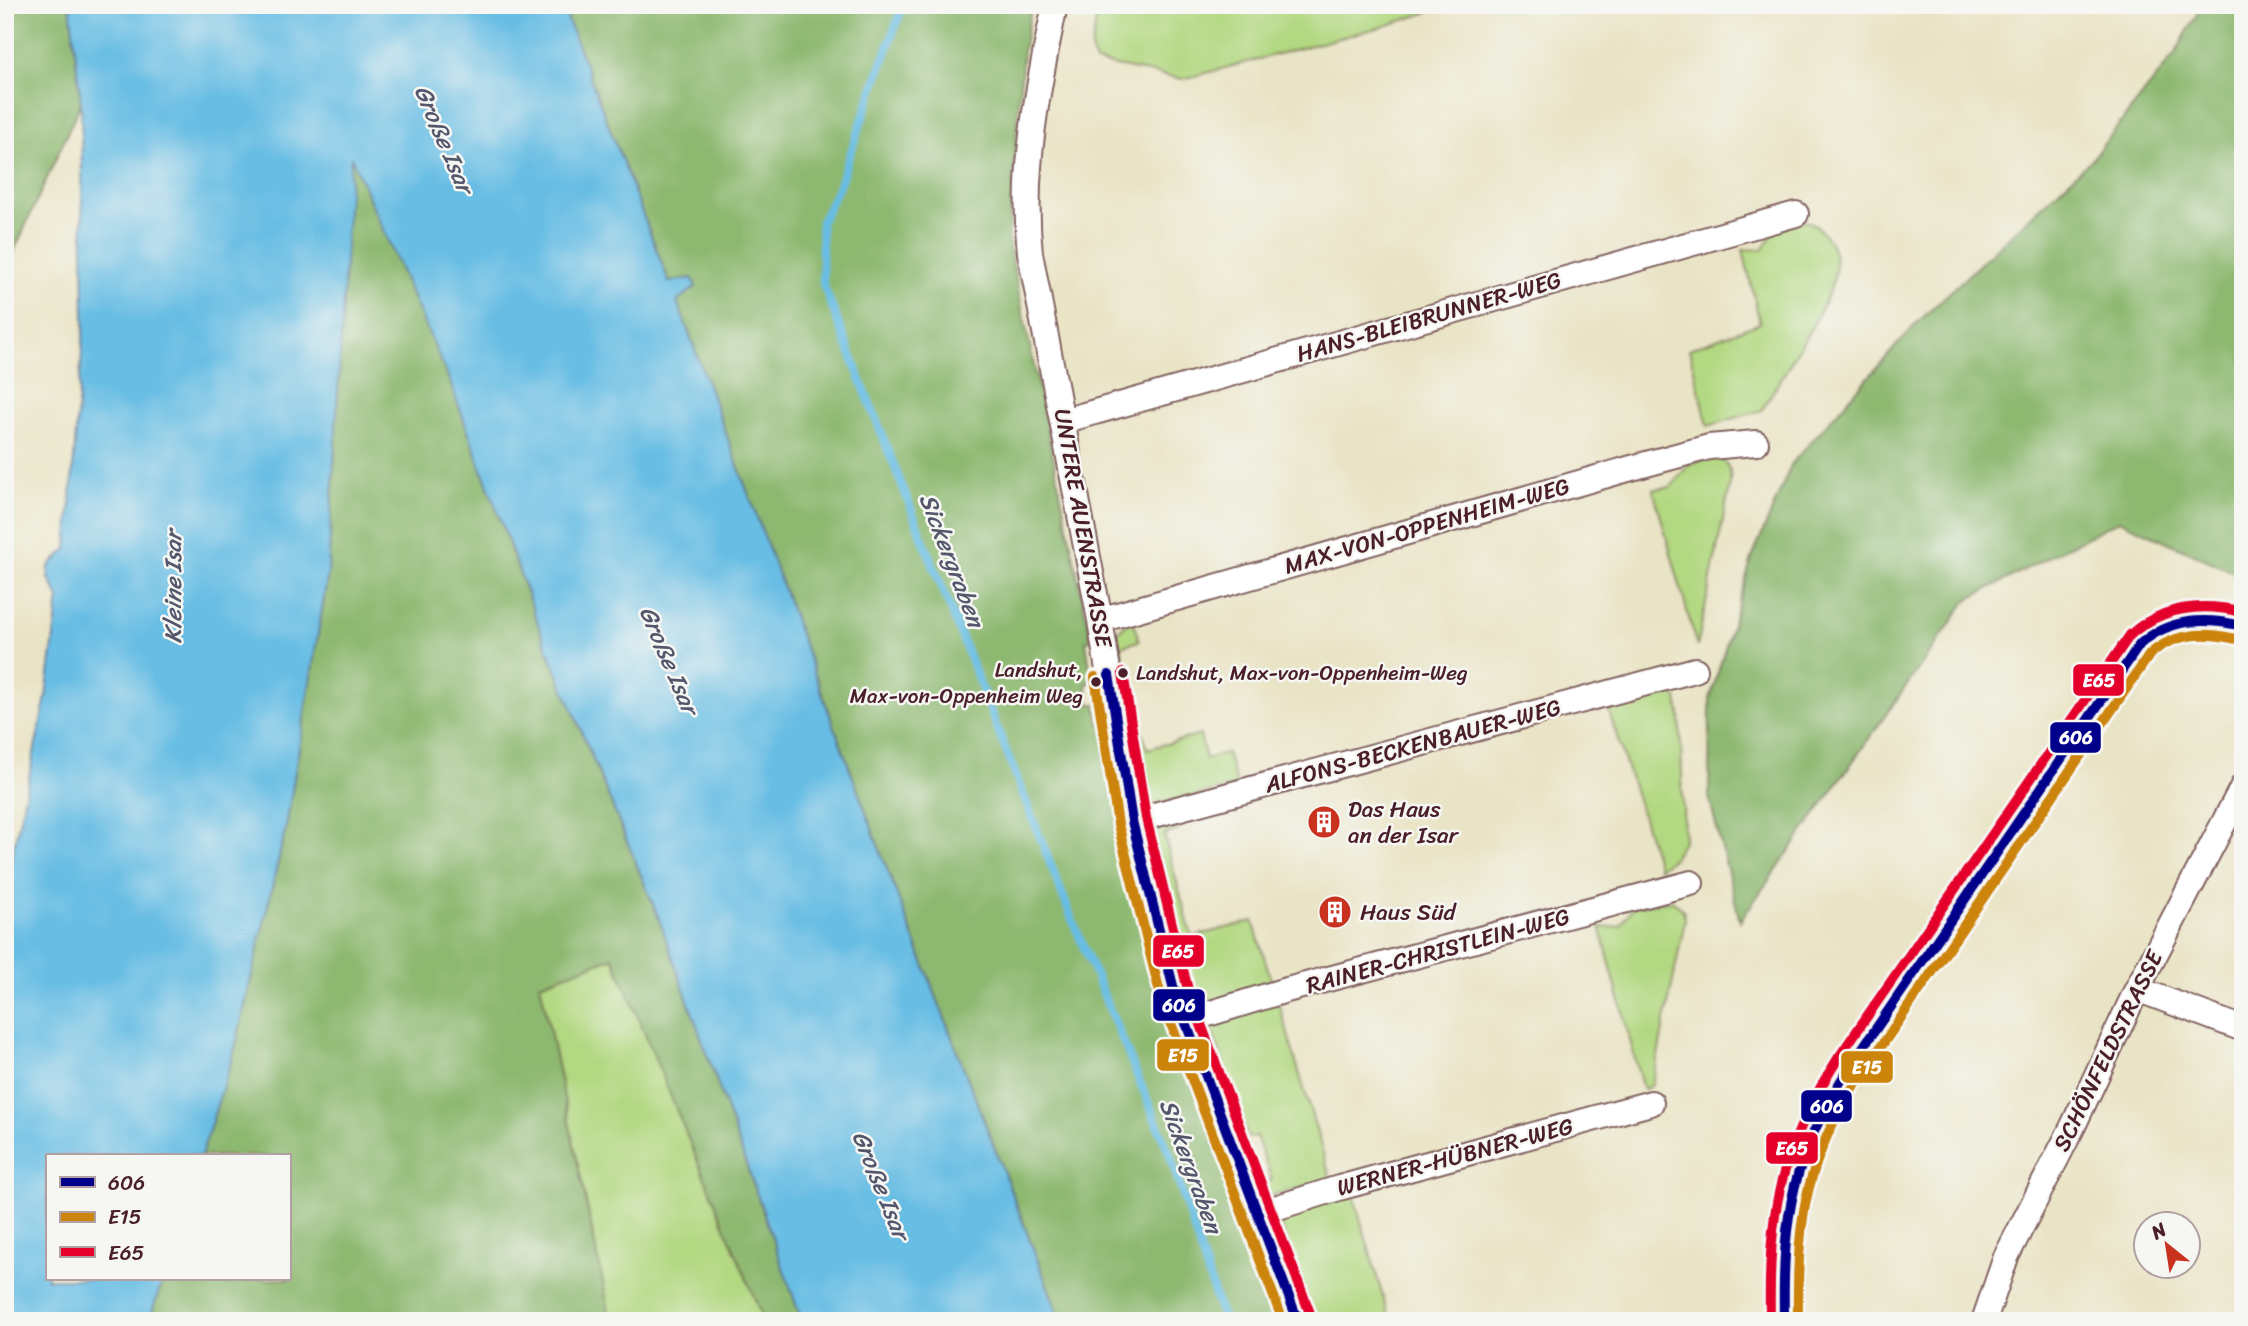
<svg xmlns="http://www.w3.org/2000/svg" width="2248" height="1326" viewBox="0 0 2248 1326" font-family="Sriracha,sans-serif">
  <style>
    .green { fill: #b2d881; stroke: #7e7c56; stroke-width: 2 }
    .forest { fill: #8db86f; stroke: #6c6c4d; stroke-width: 2 }
    .water { fill: #67bde4; stroke: #586e88; stroke-width: 2 }
    .lines { fill: none; stroke-linecap: round; stroke-linejoin: round }
    .stream { stroke: #67bde4; stroke-width: 8 }
    .street-casing { stroke: #826461; stroke-width: 28 }
    .street { stroke: #fff; stroke-width: 24 }
    .bus-1-casing { stroke: #f6f6f2; stroke-width: 16 }
    .bus-2-casing { stroke: #f6f6f2; stroke-width: 16 }
    .bus-3-casing { stroke: #f6f6f2; stroke-width: 16 }
    .bus-1 { stroke: #00008b; stroke-width: 10 }
    .bus-2 { stroke: #cc840b; stroke-width: 10 }
    .bus-3 { stroke: #e4002b; stroke-width: 10 }
    .bus-dot { fill: #4a1f2b; stroke: #f6f6f2; stroke-width: 2.5 }
    .labels { text-anchor: middle; dominant-baseline: central; stroke-width: 5; stroke-linejoin: round; paint-order: stroke }
    .bus-label { font-size: 21px; fill: #4a1f2b; stroke: #f6f6f2; text-anchor: end }
    .street-label { font-size: 23px; fill: #4a1f2b; stroke: #f6f6f2 }
    .poi-label { font-size: 23px; fill: #4a1f2b; stroke: #f6f6f2; text-anchor: start }
    .water-label { font-size: 24px; font-style: italic; fill: #54566c; stroke: #f6f6f2 }
    .line-badge { stroke: #f6f6f2; stroke-width: 2.5 }
    .badge-label { font-size: 19px; text-anchor: middle; font-weight: bold; fill: #fff }
  </style>
  <rect width="100%" height="100%" fill="#f6f6f2"/>
  <filter id="ink" filterUnits="userSpaceOnUse"><feTurbulence type="fractalNoise" baseFrequency=".0143" numOctaves="2"/><feDisplacementMap in="SourceGraphic" scale="14" xChannelSelector="R" yChannelSelector="G"/><feConvolveMatrix kernelMatrix="1 2 1 2 8 2 1 2 1" color-interpolation-filters="sRGB"/></filter>
  <filter id="wash" filterUnits="userSpaceOnUse"><feTurbulence type="fractalNoise" baseFrequency=".00686" numOctaves="4" result="noise"/><feDisplacementMap in="SourceGraphic" scale="28" xChannelSelector="R" yChannelSelector="G"/><feGaussianBlur stdDeviation="1.57" result="paint"/><feColorMatrix in="noise" values="0 0 0 0 0 0 0 0 0 0 0 0 0 0 0 0 0 1.4 0 .05"/><feComposite in="paint" operator="in"/></filter>
  <g filter="url(#wash)">
    <rect width="100%" height="100%" fill="#eae4c6"/>
    <!-- green -->
    <path class="green" d="M1099,5H1450L1385,26L1183,79L1096,62L1091,49Z
      M1804,220C1823,226 1839,249 1835,271C1830,306 1781,376 1762,410L1708,426L1689,349L1760,323L1743,250L1764,249L1777,226Z
      M1717,457C1730,464 1731,470 1730,485L1697,647L1653,489L1671,487L1689,464Z
      M1133,620L1139,641L1121,646L1123,658L1117,659C1114,638 1114,630 1133,620Z
      M1126,669L1147,749L1200,735L1206,759L1227,753L1237,786L1150,805L1143,800L1139,786L1147,784Z
      M1668,688L1677,698L1680,714L1684,839L1674,857L1659,868L1607,705L1614,707L1631,701L1638,692Z
      M1176,820L1179,830L1164,835L1192,937L1253,921L1273,986L1202,1004L1190,999L1187,992L1195,989L1181,944L1173,946L1150,850V839L1156,826Z
      M1672,900L1683,910L1685,920L1652,1085L1643,1090L1600,926L1606,928L1620,926L1633,907Z
      M614,957L764,1321H611L540,984Z
      M1278,1001L1331,1180L1269,1196L1264,1183L1272,1180L1256,1136L1248,1138L1210,1023Z
      M1352,1191L1390,1321H1313L1281,1225L1284,1217Z"/>
    <!-- forest -->
    <path class="forest" d="M5,5H70L81,103L5,271Z
      M562,5H1032L1023,51L1008,241L1091,640L1086,641L1092,682L1086,684L1089,704H1096L1099,724L1105,723L1118,815L1165,997L1239,1194L1279,1321H1061L881,853L677,301L696,287L692,278L669,282Z
      M2202,5H2243V567L2238,574L2119,520L1967,600L1740,921L1709,797L1710,699L1752,558L1792,463L1916,324L2092,159L2175,54Z
      M350,155L449,379L547,648L658,916L802,1321H764L613,957L540,984L611,1321H149L163,1279H289V1156H201L235,1048L286,827L328,573Z"/>
    <!-- water -->
    <path class="water" d="M70,5H562L669,282L692,278L696,287L677,301L881,853L1061,1321H802L658,916L547,648L449,379L351,157L328,573L286,827L235,1048L201,1156H47V1279H163L149,1321H5V889L46,697L59,598L49,578V566L67,549L84,325L81,103Z"/>
    <g class="lines">
      <!-- stream -->
      <path class="stream" d="M903,5L838,188L821,222L823,284L1072,919L1169,1152L1223,1321"/>
    </g>
  </g>
  <g filter="url(#ink)">
    <g class="lines">
      <defs>
        <path id="street" d="M1055,5C1038,87 1021,170 1030,253L1100,620L1132,821L1158,932L1175,994L1298,1321
          M1063,421L1796,214
          M1100,620L1628,469L1709,447L1756,443
          M1132,821L1695,670
          M2137,989L2243,1029
          M1185,1021L1283,991L1691,883
          M1259,1213L1339,1188L1651,1103
          M1784,1321C1783,1261 1782,1199 1807,1143C1830,1089 1869,1040 1903,991C1959,910 2016,829 2072,747C2093,717 2123,655 2151,635C2177,616 2214,618 2243,626
          M1984,1321L2006,1257L2073,1126L2137,989L2243,786"/>
      </defs>
      <!-- street casing -->
      <use href="#street" class="street-casing"/>
      <!-- street -->
      <use href="#street" class="street"/>
      <defs>
        <path id="bus-1" d="M1109,675L1132,821L1175,994L1298,1321
          M1784,1321C1782,1215 1792,1155 1851,1065L2140,644C2170,618 2205,617 2243,626"/>
        <path id="bus-2" d="M1095,677L1118,824L1161,997L1283,1321
          M1798,1321C1797,1229 1802,1172 1850,1092L2150,654C2177,631 2207,632 2240,640"/>
        <path id="bus-3" d="M1123,673L1146,818L1188,990L1311,1316
          M1770,1321C1768,1212 1779,1150 1839,1057L2130,635C2162,606 2201,602 2243,612"/>
      </defs>
      <!-- bus-1 casing -->
      <use href="#bus-1" class="bus-1-casing"/>
      <!-- bus-2 casing -->
      <use href="#bus-2" class="bus-2-casing"/>
      <!-- bus-3 casing -->
      <use href="#bus-3" class="bus-3-casing"/>
      <!-- bus-1 -->
      <use href="#bus-1" class="bus-1"/>
      <!-- bus-2 -->
      <use href="#bus-2" class="bus-2"/>
      <!-- bus-3 -->
      <use href="#bus-3" class="bus-3"/>
    </g>
  </g>
  <!-- icons -->
  <defs>
    <symbol id="building-disc" viewBox="-11 -11 22 22"><circle r="9.5" fill="#c8321e" stroke="#f6f6f2"/><path d="M-4-6H4V6H1V3H-1V6H-4ZM-2.5-4.3h1.7v1.8h-1.7ZM.8-4.3h1.7v1.8H.8ZM-2.5-1h1.7V.8h-1.7ZM.8-1h1.7V.8H.8Z" fill="#fff"/></symbol>
  </defs>
  <g fill-rule="evenodd">
    <use href="#building-disc" x="1305" y="803" width="38" height="38"/>
    <use href="#building-disc" x="1316" y="893" width="38" height="38"/>
  </g>
  <!-- markers -->
  <g class="bus-dot">
    <circle cx="1123" cy="673" r="6"/>
    <circle cx="1096" cy="682" r="6"/>
  </g>
  <g class="labels">
    <!-- bus labels -->
    <g class="bus-label">
      <text x="1083" y="670">Landshut,<tspan x="1083" dy="26">Max-von-Oppenheim Weg</tspan></text>
      <text x="1136" y="673" text-anchor="start">Landshut, Max-von-Oppenheim-Weg</text>
    </g>
    <!-- street labels -->
    <g class="street-label">
      <text transform="translate(1429 317) rotate(-16)">HANS-BLEIBRUNNER-WEG</text>
      <text transform="translate(1427 526) rotate(-16)">MAX-VON-OPPENHEIM-WEG</text>
      <text transform="translate(1083 528) rotate(80)">UNTERE AUENSTRASSE</text>
      <text transform="translate(1413 746) rotate(-15)">ALFONS-BECKENBAUER-WEG</text>
      <text transform="translate(1438 951) rotate(-15)">RAINER-CHRISTLEIN-WEG</text>
      <text transform="translate(2108 1051) rotate(-64)">SCHÖNFELDSTRASSE</text>
      <text transform="translate(1455 1157) rotate(-15)">WERNER-HÜBNER-WEG</text>
    </g>
    <!-- poi labels -->
    <g class="poi-label">
      <text x="1348" y="809">Das Haus<tspan x="1348" dy="26">an der Isar</tspan></text>
      <text x="1360" y="912">Haus Süd</text>
    </g>
    <!-- water labels -->
    <g class="water-label">
      <text transform="translate(444 139) rotate(67)">Große Isar</text>
      <text transform="translate(952 560) rotate(69)">Sickergraben</text>
      <text transform="translate(173 587) rotate(-90)">Kleine Isar</text>
      <text transform="translate(669 660) rotate(67)">Große Isar</text>
      <text transform="translate(1191 1166) rotate(70)">Sickergraben</text>
      <text transform="translate(881 1185) rotate(68)">Große Isar</text>
    </g>
  </g>
  <g class="line-badge">
    <rect x="2072" y="663" width="53" height="34" rx="7" fill="#e4002b"/>
    <rect x="2049" y="721" width="53" height="33" rx="7" fill="#00008b"/>
    <rect x="1152" y="934" width="53" height="34" rx="7" fill="#e4002b"/>
    <rect x="1152" y="988" width="54" height="34" rx="7" fill="#00008b"/>
    <rect x="1156" y="1038" width="54" height="34" rx="7" fill="#cc840b"/>
    <rect x="1840" y="1050" width="54" height="34" rx="7" fill="#cc840b"/>
    <rect x="1800" y="1089" width="53" height="34" rx="7" fill="#00008b"/>
    <rect x="1765" y="1131" width="54" height="34" rx="7" fill="#e4002b"/>
  </g>
  <g class="badge-label">
    <text x="2099" y="687">E65</text>
    <text x="2076" y="744">606</text>
    <text x="1178" y="958">E65</text>
    <text x="1179" y="1012">606</text>
    <text x="1183" y="1062">E15</text>
    <text x="1867" y="1074">E15</text>
    <text x="1827" y="1113">606</text>
    <text x="1792" y="1155">E65</text>
  </g>
  <!-- margin -->
  <rect width="2248" height="1326" fill="none" stroke="#f6f6f2" stroke-width="28"/>
  <!-- legend -->
  <rect x="46" y="1154" width="245" height="126" fill="#f6f6f2" stroke="#b1a0a2" stroke-width="2"/>
  <rect x="60" y="1177" width="35" height="10" fill="#00008b" stroke="#b1a0a2" stroke-width="2"/>
  <text x="108" y="1190" font-size="21" fill="#4a1f2b">606</text>
  <rect x="60" y="1212" width="35" height="10" fill="#cc840b" stroke="#b1a0a2" stroke-width="2"/>
  <text x="108" y="1224" font-size="21" fill="#4a1f2b">E15</text>
  <rect x="60" y="1247" width="35" height="10" fill="#e4002b" stroke="#b1a0a2" stroke-width="2"/>
  <text x="108" y="1260" font-size="21" fill="#4a1f2b">E65</text>
  <!-- north arrow -->
  <g transform="translate(2167 1245) rotate(330)"><circle r="33" fill="#f6f6f2" stroke="#b1a0a2" stroke-width="2"/>
  <path d="M0-5L12 26L0 18L-12 26Z" fill="#c8321e"/>
  <text y="-10" font-size="19" font-weight="bold" text-anchor="middle" fill="#4a1f2b">N</text>
  </g>
</svg>
